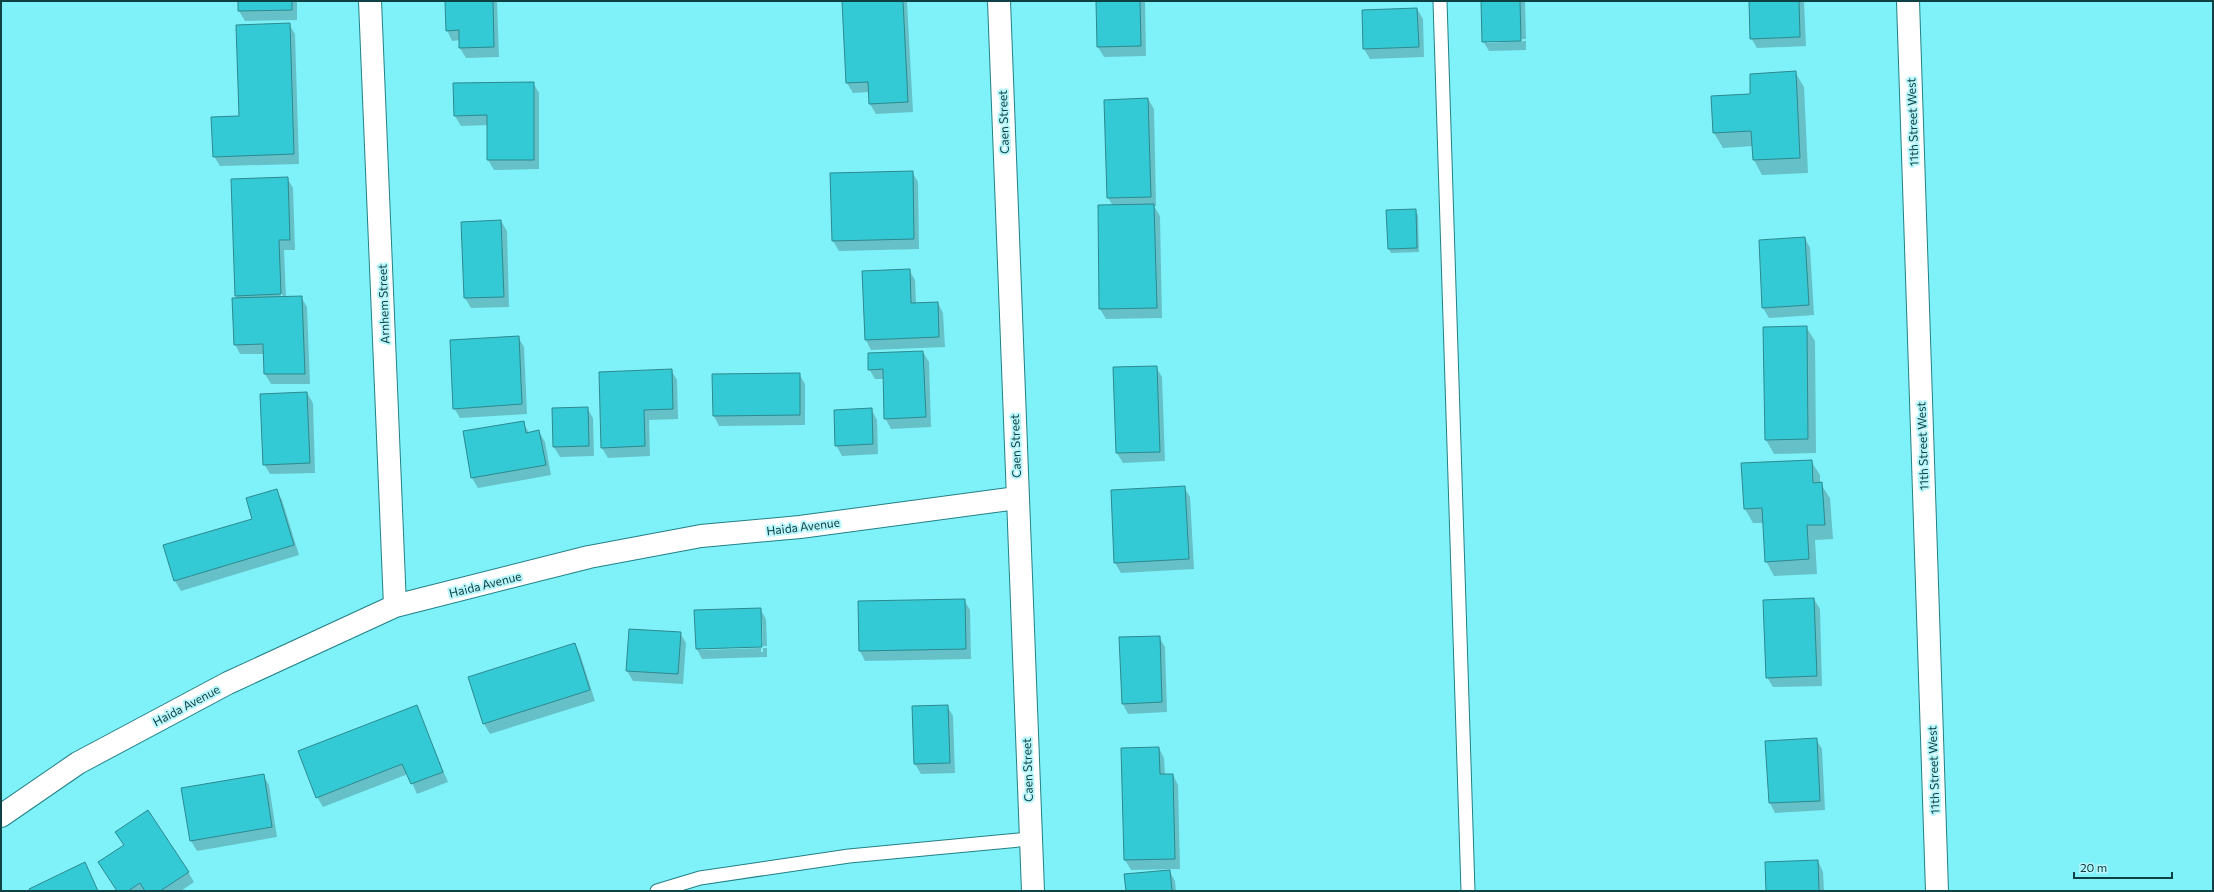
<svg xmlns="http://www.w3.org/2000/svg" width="2214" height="892" viewBox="0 0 2214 892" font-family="Commissioner,sans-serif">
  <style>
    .shadow { fill: #0003; fill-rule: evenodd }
    .building { fill: #34cad5; stroke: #2e898f }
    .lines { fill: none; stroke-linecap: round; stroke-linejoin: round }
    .lane-casing { stroke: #238086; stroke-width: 15 }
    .street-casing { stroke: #238086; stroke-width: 24 }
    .secondary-casing { stroke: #238086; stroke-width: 24 }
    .lane { stroke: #fff; stroke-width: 13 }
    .street { stroke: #fff; stroke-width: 22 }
    .secondary { stroke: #fff; stroke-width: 22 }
    .labels { text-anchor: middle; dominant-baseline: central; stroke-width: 4; stroke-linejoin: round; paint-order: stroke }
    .street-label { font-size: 12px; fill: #0d4144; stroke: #b8f6fb }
  </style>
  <rect width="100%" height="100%" fill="#7ff1f9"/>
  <!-- shadow -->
  <path class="shadow" d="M239,1H297V20L245,21L239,11Z
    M446,1H497L499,57L466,58L460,48V40L452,41L447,30Z
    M843,1H907L913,112L876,114L870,104L869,92L853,93L847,83Z
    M1097,1H1145L1146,56L1104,57L1098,47Z
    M1482,1H1525L1526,39L1487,41V43L1526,41V50L1489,51L1483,41Z
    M1750,1H1804L1806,46L1757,48L1751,38Z
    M1417,9L1423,19L1424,57L1370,59L1364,49Z
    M289,24L295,34L299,164L220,166L214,156L240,117Z
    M1795,72L1804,87L1808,173L1762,175L1754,160L1753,146L1723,148L1714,133L1712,96L1751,95Z
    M533,83L539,93V169L494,170L488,160V125L461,126L455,116Z
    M1148,99L1154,109L1156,206H1154L1160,216L1162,318L1106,319L1100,309L1113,206L1108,198Z
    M912,172L918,182L919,249L839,251L833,241L831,174Z
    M287,178L293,188L295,250H284L286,298L301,297L307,307L310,384H271L265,374L264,354H240L235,344L238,299L236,296ZM279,289L284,298H282L278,290Z
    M1415,210L1418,215L1419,252L1391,253L1389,249Z
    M501,221L507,231L509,307L471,308L465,298Z
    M1805,238L1810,248L1814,315L1769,318L1763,308Z
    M909,270L915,280L916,304L938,303L943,313L945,347L871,350L866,340Z
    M1806,327L1815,341L1816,453L1774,454L1766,440Z
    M518,337L524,347L527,414L460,418L454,408Z
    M923,352L929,362L931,427L891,429L885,418L884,379H875L869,369Z
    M1156,367L1162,377L1165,461L1123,463L1117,453Z
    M671,370L677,380L678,419L649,420L650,456L608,458L602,448Z
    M799,374L805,384V425L719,426L714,416Z
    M307,393L313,403L315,473L270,474L264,464Z
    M587,408L593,418L594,456L560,457L554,447L553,409Z
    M871,409L877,420L878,454L842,456L836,445Z
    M523,422L529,433L539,432L545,442L551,475L478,488L472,478Z
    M1811,461L1820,475V483L1830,498L1833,539L1815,540L1817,574L1774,576L1766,561L1763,523H1753L1745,509Z
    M1184,487L1190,497L1194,569L1121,573L1115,563L1112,491Z
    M276,490L282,500L299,555L181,591L175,581L164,546L253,519Z
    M1814,599L1820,609L1822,686L1773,687L1767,677Z
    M964,600L970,610L971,659L865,661L860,651Z
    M760,609L766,619L767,646H763L762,618H760L700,648V650L761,648V652H763V648H767V657L702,659L697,649Z
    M680,633L686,643L683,684L633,681L627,671Z
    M1159,637L1165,647L1167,712L1128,714L1123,704Z
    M575,644L580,654L595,701L490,734L484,724Z
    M416,706L448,782L417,794L408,774L323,807L317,797Z
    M947,706L953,716L955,773L921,774L915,764Z
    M1816,739L1822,749L1825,810L1775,813L1770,803L1766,741Z
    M1159,748L1164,758L1165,775H1173L1178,785L1180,869L1131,870L1125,860Z
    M263,775L269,785L277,837L197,851L191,841Z
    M125,846L188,872L194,882L181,891H117L99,862Z
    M1818,861L1823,872L1824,891H1767Z
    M1169,870L1175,881L1176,891H1127Z"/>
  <!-- building -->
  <path class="building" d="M238,1H292V10L238,11Z
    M445,1H493L494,47L459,48V30L446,31Z
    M842,1H903L908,102L869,104L868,82L846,83Z
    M1096,1H1140L1141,46L1097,47Z
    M1481,1H1520L1521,41L1482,42Z
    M1749,1H1799L1800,37L1750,39Z
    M1417,8L1419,47L1363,49L1362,10Z
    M290,23L294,154L213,157L211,117L239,116L236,25Z
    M1796,71L1800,158L1753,160L1751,131L1713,133L1711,96L1750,94V74Z
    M534,82V160H487V115L454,116L453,83Z
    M1148,98L1151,197L1107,198L1104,100Z
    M913,171L914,239L832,241L830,173Z
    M288,177L290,240H279L281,294L235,296L231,179Z
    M1154,204L1157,308L1099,309L1098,205Z
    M1416,209L1417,248L1388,249L1386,210Z
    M501,220L504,297L464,298L461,222Z
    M1805,237L1809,305L1762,308L1759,240Z
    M910,269L911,303L938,302L939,337L865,340L862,271Z
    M302,296L305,374H264L263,344L234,345L232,298Z
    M1807,326L1808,439L1765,440L1763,327Z
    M519,336L522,404L453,409L450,340Z
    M923,351L926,417L884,419L883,369L868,370V353Z
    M1157,366L1160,452L1116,453L1113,367Z
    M672,369L673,409L644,410L645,446L601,448L599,372Z
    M800,373V415L713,416L712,374Z
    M307,392L310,463L263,465L260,394Z
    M588,407L589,446L553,447L552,408Z
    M872,408L873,444L835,446L834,410Z
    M524,421L526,433L539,430L546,465L471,478L463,431Z
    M1812,460L1813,483L1822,482L1825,525H1807L1809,559L1765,562L1762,508L1744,509L1741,463Z
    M1185,486L1189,559L1114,563L1111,490Z
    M277,489L294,545L174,581L163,545L252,519L246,498Z
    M1814,598L1817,676L1766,678L1763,600Z
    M965,599L966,649L859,651L858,601Z
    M761,608L762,647L696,649L694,610Z
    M629,629L681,632L678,674L626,671Z
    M1160,636L1162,702L1122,704L1119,637Z
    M575,643L590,690L483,724L468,677Z
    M417,705L443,772L411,784L402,764L316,798L298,751Z
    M948,705L950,763L914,764L912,706Z
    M1817,738L1820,801L1769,803L1765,741Z
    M1159,747L1160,774H1173L1175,859L1124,860L1121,748Z
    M264,774L272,827L190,841L181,788Z
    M148,810L189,872L160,891H145L140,883L128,891H117L98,862L124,845L115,832Z
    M1818,860L1819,891H1766L1765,862Z
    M85,862L98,891H30L29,889Z
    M1170,870L1172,891H1126L1124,874Z"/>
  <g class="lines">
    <defs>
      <path id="lane" d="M1440,1L1468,891
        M657,891L700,878L849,856L1030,839"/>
      <path id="street" d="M370,1L395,606
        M999,1L1033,891
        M1,816L78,763L228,683L395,606L589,557L701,536L800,527L1017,498"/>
      <path id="secondary" d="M1908,1L1937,891"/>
    </defs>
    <!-- lane casing -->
    <use href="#lane" class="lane-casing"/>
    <!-- street casing -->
    <use href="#street" class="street-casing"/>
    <!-- secondary casing -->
    <use href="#secondary" class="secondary-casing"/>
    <!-- lane -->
    <use href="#lane" class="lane"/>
    <!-- street -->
    <use href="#street" class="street"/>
    <!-- secondary -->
    <use href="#secondary" class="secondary"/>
  </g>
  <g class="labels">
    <!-- street labels -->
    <g class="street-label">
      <text transform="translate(1003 122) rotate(-92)">Caen Street</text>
      <text transform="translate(1912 122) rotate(-92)">11th Street West</text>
      <text transform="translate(383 304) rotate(-92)">Arnhem Street</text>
      <text transform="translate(1015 446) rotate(-92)">Caen Street</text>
      <text transform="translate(1922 446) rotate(-92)">11th Street West</text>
      <text transform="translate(803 526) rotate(-7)">Haida Avenue</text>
      <text transform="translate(485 584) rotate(-14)">Haida Avenue</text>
      <text transform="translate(186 705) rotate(-28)">Haida Avenue</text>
      <text transform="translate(1027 770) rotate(-92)">Caen Street</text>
      <text transform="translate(1933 770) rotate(-92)">11th Street West</text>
    </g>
  </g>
  <!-- border -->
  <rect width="2214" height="892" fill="none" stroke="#0d4144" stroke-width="4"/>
  <!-- scale -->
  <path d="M2074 872v6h98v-6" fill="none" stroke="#0d4144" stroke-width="2"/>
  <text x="2080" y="872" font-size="12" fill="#0d4144" stroke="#b8f6fb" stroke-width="3" paint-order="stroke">20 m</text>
</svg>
